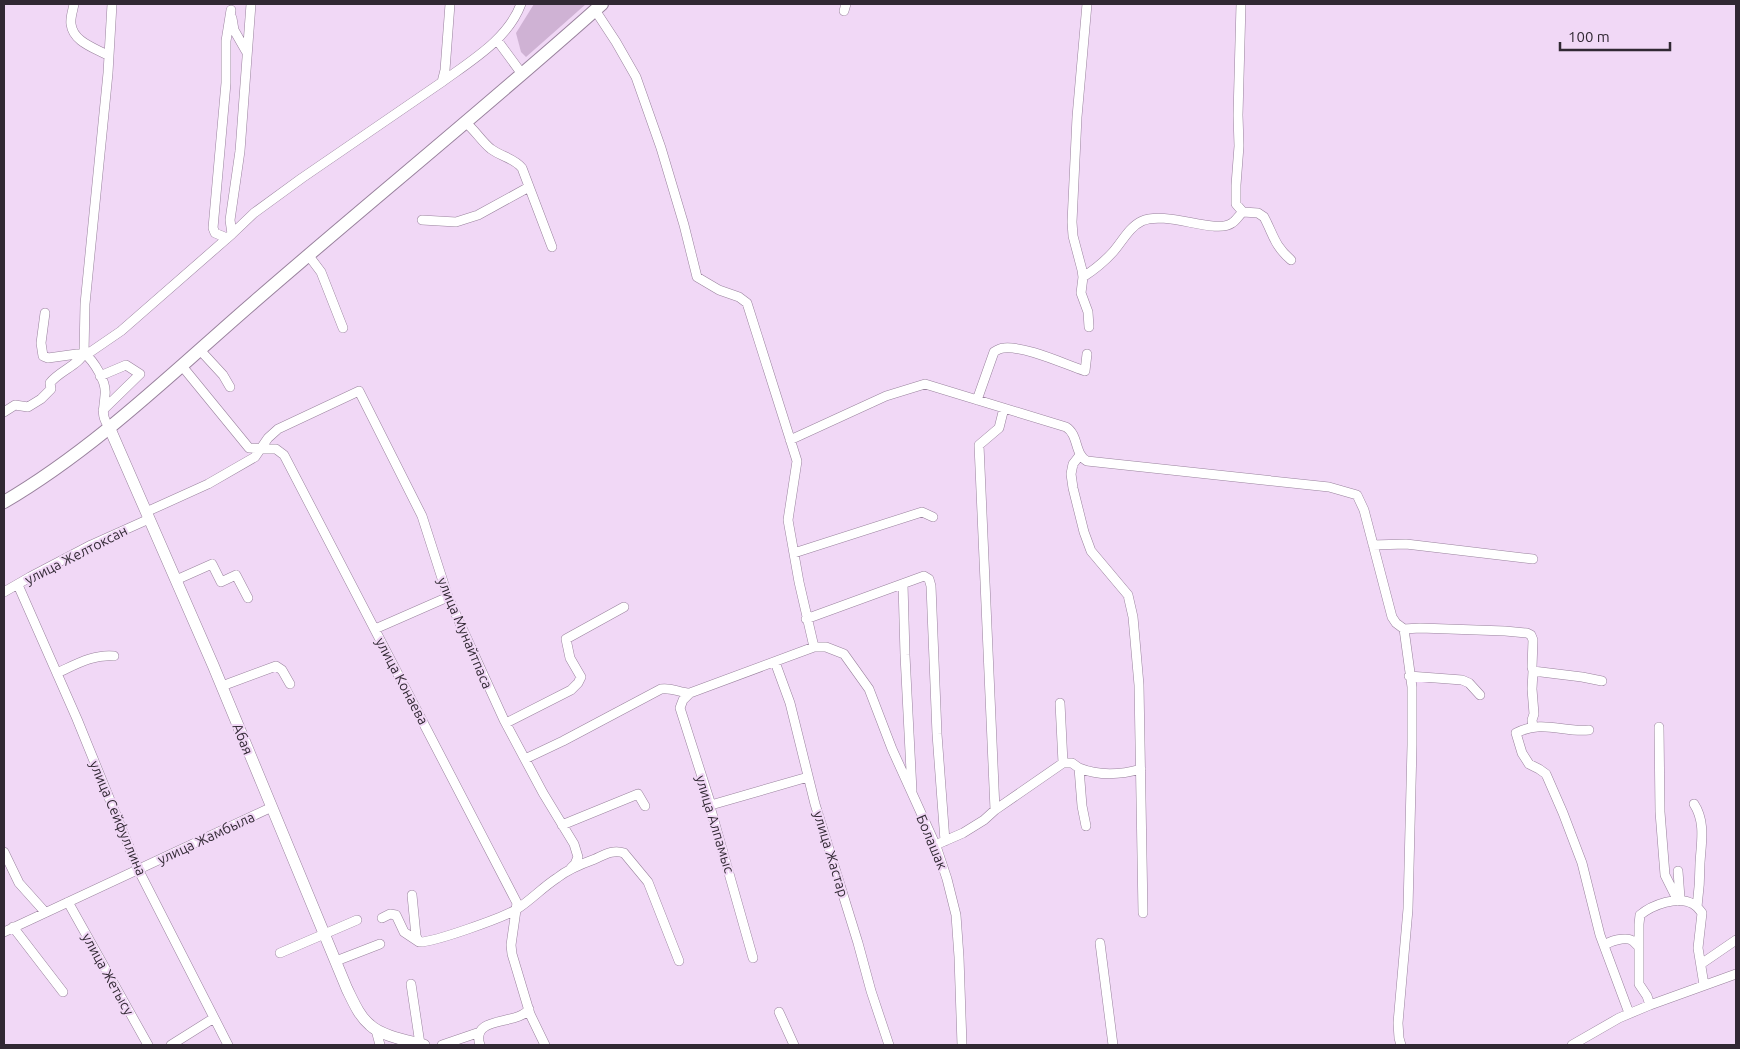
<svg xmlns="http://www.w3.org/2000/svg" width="1740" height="1049" viewBox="0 0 1740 1049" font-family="Ubuntu,sans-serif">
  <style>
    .green { fill: #cfb2d4 }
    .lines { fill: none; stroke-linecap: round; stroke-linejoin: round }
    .minor-casing { stroke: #99829d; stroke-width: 10 }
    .tertiary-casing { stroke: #99829d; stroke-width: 12 }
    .secondary-casing { stroke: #99829d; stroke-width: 14 }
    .minor { stroke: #fff; stroke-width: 9 }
    .tertiary { stroke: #fff; stroke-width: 11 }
    .secondary { stroke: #fff; stroke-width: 12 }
    .labels { text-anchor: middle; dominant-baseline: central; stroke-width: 4; stroke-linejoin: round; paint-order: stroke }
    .street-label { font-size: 14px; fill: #312833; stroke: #f1d8f6 }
  </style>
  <rect width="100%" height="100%" fill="#f1d8f6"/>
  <!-- green -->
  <path class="green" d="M534,4H586L526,57L521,52L516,33Z"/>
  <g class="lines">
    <defs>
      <path id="minor" d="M74,4C73,10 70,18 71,24C73,42 95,48 109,56
        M1087,4L1077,117L1072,222L1073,236L1082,270L1083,277L1081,293L1088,312L1089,327
        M1241,4L1238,115L1239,146L1236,185V204L1243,212L1258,213L1264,217C1274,236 1274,245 1291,260
        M595,10L616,42L636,77L661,148L684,225L697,277L719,290L739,297L747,303L797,461L788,520L799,582L814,647
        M844,11L846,4
        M232,18L234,30L246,51
        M497,40L522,74
        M442,82C472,60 508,39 521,4
        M465,122C475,130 482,142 491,149C502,157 514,158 522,168L552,247
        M422,220L456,222L478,215L529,187
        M232,234L254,213L302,178L442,82L445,70L450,4
        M227,238L215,233L213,228L226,83V41L231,10
        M309,256L321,272L343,328
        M1083,277C1094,270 1104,262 1113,252C1122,242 1129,227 1142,221C1166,210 1216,235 1232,223C1236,221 1239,215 1243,212
        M45,313L41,343L43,356L48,358L84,353C94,361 107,382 105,395C104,411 100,414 110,429
        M200,350L223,375L230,387
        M86,355L121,331L232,234L230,220L240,151L251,4
        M182,366L249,448L276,449L284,455L517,903L511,945L512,954L530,1014L545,1045
        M100,376L126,365L140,374L103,410
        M977,400L994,352C997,350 1001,348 1004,348C1026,346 1064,364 1085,371L1087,354
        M4,412L15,405L28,407L41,399L51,389L50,383C59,371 79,365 84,353L85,304L108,73L112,4
        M790,440L886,396L925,384L1066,427C1079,435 1074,454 1087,461L1329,487L1357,495L1364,510L1392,617L1396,623L1404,629L1420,628L1505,631L1527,633L1531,635L1533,640L1532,667L1533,671L1532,689L1534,714L1532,720L1533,727
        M1080,455L1073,464L1071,474L1073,488L1084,532L1091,551L1128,595L1133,617L1139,685L1143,913
        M146,512L208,484L255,457L268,438L278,429L359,391L422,516L448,597L504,720L543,793L574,844L578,857L575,864L571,868
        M1373,545L1406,544L1533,559
        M794,553L922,512L933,517
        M176,580L212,564L221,582L236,575L248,598
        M903,584L905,655L912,791
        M18,585L77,719L138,869L228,1045
        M4,592L30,577L91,545L149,519
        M806,619L924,576L929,579L931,586L937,734L945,841
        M375,629L448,597
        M775,662L790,703L815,804L858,943L871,991L889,1045
        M1533,671L1582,677L1602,681
        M57,673C75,665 93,654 114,656
        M1409,676L1462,680L1469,683L1480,695
        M222,686L276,666L282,670L290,684
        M690,693L683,700L680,708L711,805V810L753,958
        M506,723L571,690L578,683L581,677L570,658L566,639L624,607
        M1659,727L1660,812L1665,875L1678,901
        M1589,730C1563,733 1543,719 1516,733L1522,753L1529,764L1539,769L1546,774L1563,813L1582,863L1600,935L1629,1013
        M525,759L563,741L661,689C671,687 680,693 690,693L814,647H826L844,654L869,689L892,749L936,846L947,879L956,915L959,957L962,1045
        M1063,763H1072L1079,768L1082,806L1086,826
        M1079,768C1099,776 1120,775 1141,769
        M1694,804C1706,822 1701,844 1700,863C1700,878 1699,892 1697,907
        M711,805L808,777
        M995,810L979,445L999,428L1004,408
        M562,825L638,794L645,806
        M940,843L963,833L984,820L995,810L1063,763L1060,703
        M4,852L19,883L45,912
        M1678,871L1680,898
        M412,895L416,936L419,942C432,943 505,917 517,909C531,900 543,887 557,878C568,869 581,864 595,859C604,855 613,849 624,853L648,882L679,961
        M68,902L148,1045
        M382,918L390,914L396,915L404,932L419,942
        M13,927L63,992
        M4,932L272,807
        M1100,943L1113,1045
        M1604,946C1609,941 1626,936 1633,941C1635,943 1637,945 1639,947
        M280,953L357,920
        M336,961L380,944
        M1701,964L1736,940
        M411,984L420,1044
        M1650,1005L1647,996L1639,984V924L1640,915C1652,905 1678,895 1693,904C1697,906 1699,909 1702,913L1698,948L1704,985
        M779,1012L794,1045
        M376,1030L380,1045
        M171,1045L214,1018
        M442,1045L480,1032
        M480,1045C470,1015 518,1026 529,1009
        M1401,1045L1399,1038L1398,1023L1408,909L1412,745V687L1404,629
        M1572,1045L1619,1018L1650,1005L1736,974"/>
      <path id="tertiary" d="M110,429L213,665L347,989C353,1001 359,1016 370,1025C381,1036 410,1041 424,1045"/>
      <path id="secondary" d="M4,502C96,448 173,372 254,302C369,202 488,106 602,4"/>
    </defs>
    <!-- minor casing -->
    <use href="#minor" class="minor-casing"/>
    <!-- tertiary casing -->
    <use href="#tertiary" class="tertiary-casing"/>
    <!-- secondary casing -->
    <use href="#secondary" class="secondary-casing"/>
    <!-- minor -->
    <use href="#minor" class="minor"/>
    <!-- tertiary -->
    <use href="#tertiary" class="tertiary"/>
    <!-- secondary -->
    <use href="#secondary" class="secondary"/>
  </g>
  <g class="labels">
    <!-- street labels -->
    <g class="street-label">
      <text transform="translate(76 555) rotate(-27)">улица Желтоксан</text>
      <text transform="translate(465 633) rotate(67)">улица Мунайтпаса</text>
      <text transform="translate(402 681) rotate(62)">улица Конаева</text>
      <text transform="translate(243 739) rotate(68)">Абая</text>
      <text transform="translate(118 818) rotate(67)">улица Сейфуллина</text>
      <text transform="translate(715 824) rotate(73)">улица Алпамыс</text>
      <text transform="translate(206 838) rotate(-25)">улица Жамбыла</text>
      <text transform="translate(932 842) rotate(67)">Болашак</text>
      <text transform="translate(831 854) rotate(73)">улица Жастар</text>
      <text transform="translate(108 974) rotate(61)">улица Жетысу</text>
    </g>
  </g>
  <!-- border -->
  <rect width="1740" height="1049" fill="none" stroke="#312833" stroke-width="10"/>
  <!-- scale -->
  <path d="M1560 42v8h110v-8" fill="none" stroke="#312833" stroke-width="2.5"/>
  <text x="1568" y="42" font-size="15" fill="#312833" stroke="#f1d8f6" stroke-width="4" paint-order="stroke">100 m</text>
</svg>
